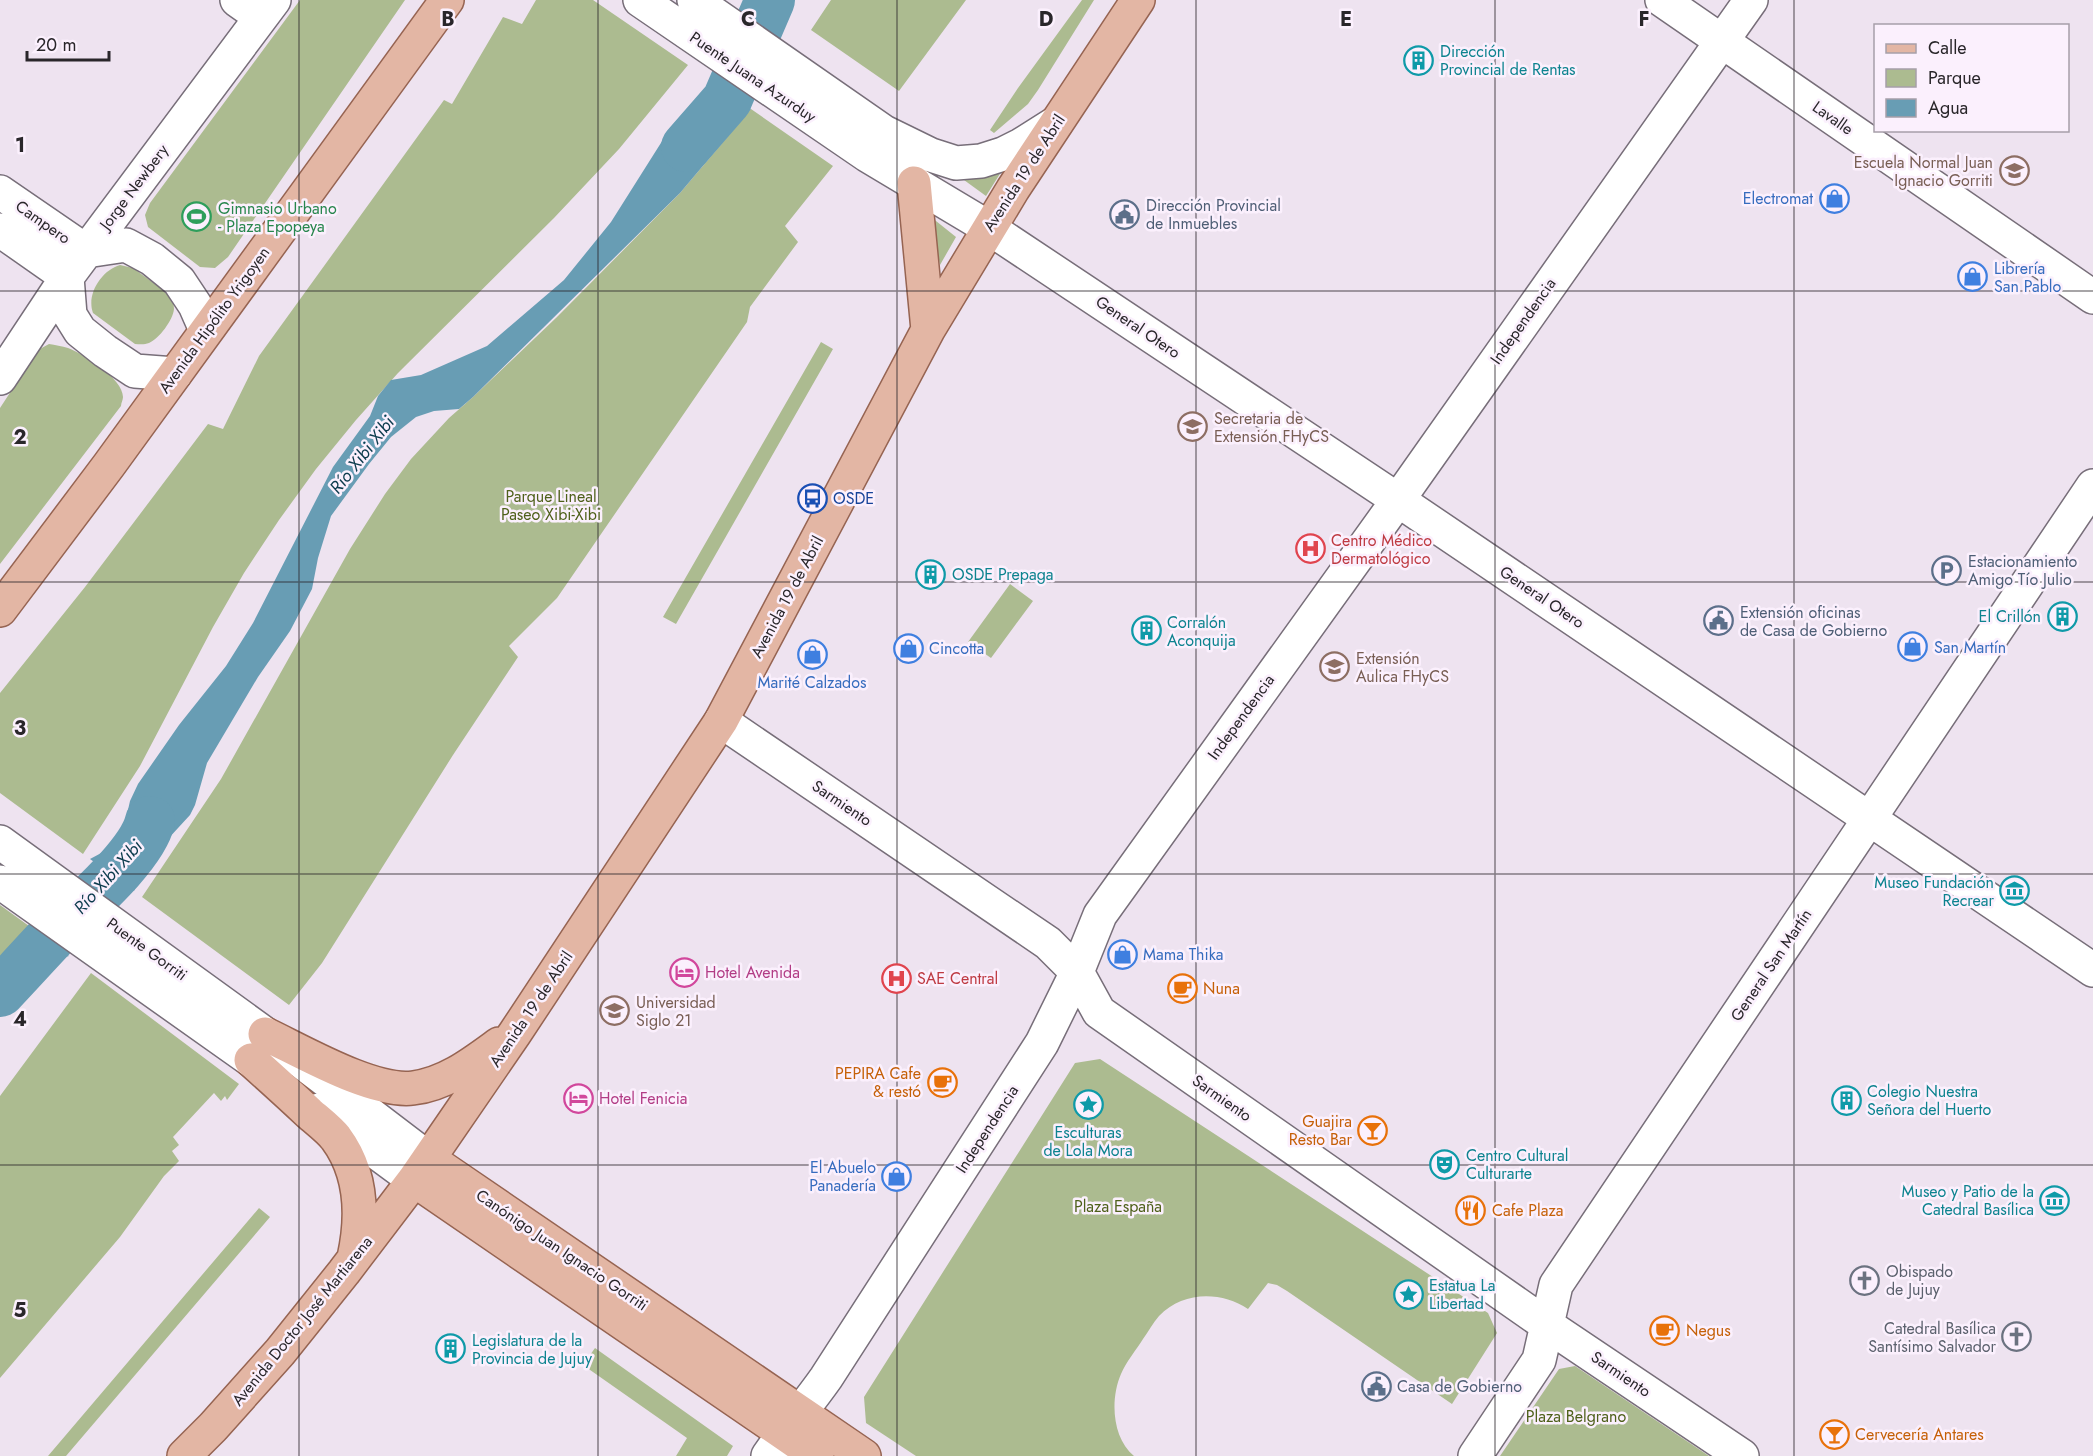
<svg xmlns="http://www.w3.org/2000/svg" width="2093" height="1456" viewBox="0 0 2093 1456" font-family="Jost,sans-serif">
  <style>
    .green { fill: #acbb90 }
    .water { fill: #689db4 }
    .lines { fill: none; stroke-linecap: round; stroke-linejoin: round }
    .river { stroke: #689db4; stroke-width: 50 }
    .minor-casing { stroke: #776e79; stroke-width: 36 }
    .major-casing { stroke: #966452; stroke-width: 36 }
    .minor { stroke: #fff; stroke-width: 33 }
    .major { stroke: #e3b6a4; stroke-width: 33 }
    .grid { fill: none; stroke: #29262a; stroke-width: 1.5; stroke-opacity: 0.55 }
    .labels { text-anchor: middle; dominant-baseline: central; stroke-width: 5; stroke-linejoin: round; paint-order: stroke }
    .culture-label { font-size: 16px; fill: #0d838f; stroke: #fbf0fd; text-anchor: start }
    .street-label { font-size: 16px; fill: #29262a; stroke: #fbf0fd }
    .education-label { font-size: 16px; fill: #785e54; stroke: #fbf0fd; text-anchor: start }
    .shop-label { font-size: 16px; fill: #366cbe; stroke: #fbf0fd; text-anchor: start }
    .service-label { font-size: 16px; fill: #4e5e75; stroke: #fbf0fd; text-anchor: start }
    .leisure-label { font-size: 16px; fill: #27864d; stroke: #fbf0fd; text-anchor: start }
    .park-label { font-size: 16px; fill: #4e601a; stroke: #fbf0fd }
    .transit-label { font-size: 16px; fill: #164399; stroke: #fbf0fd; text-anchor: start }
    .health-label { font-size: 16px; fill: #be3a42; stroke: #fbf0fd; text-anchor: start }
    .hotel-label { font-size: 16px; fill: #b23c85; stroke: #fbf0fd; text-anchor: start }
    .food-label { font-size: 16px; fill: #c56008; stroke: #fbf0fd; text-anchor: start }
    .worship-label { font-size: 16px; fill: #5b616d; stroke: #fbf0fd; text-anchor: start }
    .water-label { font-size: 18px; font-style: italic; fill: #0c3b4d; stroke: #fbf0fd }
    .grid-label { font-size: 20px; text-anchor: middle; font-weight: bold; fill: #29262a; stroke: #fbf0fd; stroke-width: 5; stroke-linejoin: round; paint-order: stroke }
  </style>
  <rect width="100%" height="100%" fill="#eee3f0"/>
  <!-- green -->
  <path class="green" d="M300,0H405L228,257L215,268L200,267L148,227L145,215L150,203Z
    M536,0H593L688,65L619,149L554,218L398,373L356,420L316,469L279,520L244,573L213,627L140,766L83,854L0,793V693L85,587L208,424L223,429L259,356L444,100L452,104L503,17L522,24Z
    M831,0H966L899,91L811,30Z
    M1082,0H1094L1038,90L1028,104L994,133L990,130L1018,88Z
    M751,109L833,166L785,226L798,242L750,307L747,322L557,598L509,646L518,657L453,755L322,963L289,1005L142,897L221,779L350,549L385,494L411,459L449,418L473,397L557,317L680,193Z
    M1003,169L986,196L964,180Z
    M931,217L956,237L940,265Z
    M120,265L133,268L170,295C172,299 174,303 174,309C173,320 159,339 149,343C144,345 139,344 135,344L93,313C86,294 102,270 120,265Z
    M821,342L833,349L676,624L663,617Z
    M49,344C55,345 62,346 68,348C83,354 123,378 123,397C123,400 121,403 121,406L0,564V408L38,350Z
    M1010,584L1033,601L991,658L968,642Z
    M0,905L29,926L0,963Z
    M91,973L239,1084L227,1100L225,1096L221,1101L214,1093L173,1137L179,1145L172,1151L179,1161L164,1176L120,1237L0,1378V1096Z
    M1100,1059L1488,1313L1497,1333L1452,1404L1287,1291L1277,1285L1268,1283L1248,1309C1221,1291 1183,1291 1159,1316C1153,1323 1148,1332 1143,1339C1136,1350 1126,1362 1121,1374C1110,1399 1112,1438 1134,1456H916L866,1423L864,1397L1075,1063Z
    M259,1208L270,1217L66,1456H48Z
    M595,1348L733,1446L727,1456H676L687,1438L583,1365Z
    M1575,1366L1709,1456H1500L1559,1369Z"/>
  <!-- water -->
  <path class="water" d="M716,85L751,109L680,193L473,397L459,409L434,411L416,417L391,437L369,464L331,516L318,558L312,589L290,631L258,677L207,763L195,805L190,815L167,840L155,849L147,860L134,891L90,859L105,851L123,832L130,801L138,784L179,725L226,666L253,623L333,467L370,416L378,396L391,380L421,375L487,346L564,280L611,222L671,127L686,110Z
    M40,935L69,956L48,961L17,985L0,1009V969L23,941Z"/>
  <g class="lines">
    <!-- river -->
    <path class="river" d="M686,147L727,100L770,0
      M0,992C18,973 36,953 54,934C80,908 142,856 150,821"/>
    <defs>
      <path id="minor" d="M237,0L261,17
        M640,0L867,155L989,228L1398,500L2093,970
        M694,0L884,132L931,155L956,163L981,161L1003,154L1021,145L1056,123
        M1662,0L2093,297
        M0,192L86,251
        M0,230L67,277
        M86,251L126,245L152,259L179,281L195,305L206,330
        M67,277L70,315L80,331L105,351L135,371L175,374
        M0,378L67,277L274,0
        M721,721L1048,943L1077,972L1099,1012L1547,1325L1742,1456
        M0,842L265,1034L429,1159
        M0,882L275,1077
        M319,1110L414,1180
        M768,1456C786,1429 807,1405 826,1378L1042,1043L1077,972L1100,915L1398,500L1751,0
        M1475,1456L1539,1360L1556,1285L2093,486"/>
      <path id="major" d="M914,183L928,330
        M0,610L109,465L447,0
        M265,1034C303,1052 373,1093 413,1088C446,1084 473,1063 499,1044
        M251,1060C270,1077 290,1095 309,1113C318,1121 329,1129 336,1138C362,1173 363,1217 354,1258
        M429,1159L864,1456
        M414,1180L817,1456
        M184,1456L213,1427L280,1352L344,1272L414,1180L515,1033L721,721L928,330L1013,189L1138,0"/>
    </defs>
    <!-- minor casing -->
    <use href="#minor" class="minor-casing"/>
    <!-- major casing -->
    <use href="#major" class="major-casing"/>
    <!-- minor -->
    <use href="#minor" class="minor"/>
    <!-- major -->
    <use href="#major" class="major"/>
  </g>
  <!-- grid -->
  <path class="grid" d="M299,0V1456M598,0V1456M897,0V1456M1196,0V1456M1495,0V1456M1794,0V1456M0,291H2093M0,582H2093M0,874H2093M0,1165H2093"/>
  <!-- icons -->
  <defs>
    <symbol id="building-ring" viewBox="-11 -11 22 22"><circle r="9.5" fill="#fbf0fd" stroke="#0f9aa8" stroke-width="1.5"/><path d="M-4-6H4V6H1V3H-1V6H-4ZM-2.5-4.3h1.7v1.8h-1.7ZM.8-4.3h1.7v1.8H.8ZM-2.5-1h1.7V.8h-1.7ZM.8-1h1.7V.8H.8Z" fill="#0f9aa8"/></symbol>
    <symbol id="school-ring" viewBox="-11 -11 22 22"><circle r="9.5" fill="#fbf0fd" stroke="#8d6e63" stroke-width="1.5"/><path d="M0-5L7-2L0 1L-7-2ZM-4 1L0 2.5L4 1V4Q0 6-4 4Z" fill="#8d6e63"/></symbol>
    <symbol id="shop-ring" viewBox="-11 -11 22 22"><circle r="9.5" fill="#fbf0fd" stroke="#3f7fe0" stroke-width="1.5"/><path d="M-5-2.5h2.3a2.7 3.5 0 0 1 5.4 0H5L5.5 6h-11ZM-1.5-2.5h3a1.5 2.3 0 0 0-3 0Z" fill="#3f7fe0"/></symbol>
    <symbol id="civic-ring" viewBox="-11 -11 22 22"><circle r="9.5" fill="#fbf0fd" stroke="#5c6f8a" stroke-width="1.5"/><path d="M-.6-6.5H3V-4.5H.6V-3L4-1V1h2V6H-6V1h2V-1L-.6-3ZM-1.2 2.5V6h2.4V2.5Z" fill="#5c6f8a"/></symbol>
    <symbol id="stadium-ring" viewBox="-11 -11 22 22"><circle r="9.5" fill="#fbf0fd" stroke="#2e9e5b" stroke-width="1.5"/><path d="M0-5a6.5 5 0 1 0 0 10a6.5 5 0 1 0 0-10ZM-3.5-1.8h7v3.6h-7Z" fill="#2e9e5b"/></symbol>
    <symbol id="university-ring" viewBox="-11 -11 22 22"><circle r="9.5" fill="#fbf0fd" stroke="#8d6e63" stroke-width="1.5"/><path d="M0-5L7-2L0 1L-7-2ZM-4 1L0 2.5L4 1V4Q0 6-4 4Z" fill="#8d6e63"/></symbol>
    <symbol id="bus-ring" viewBox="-11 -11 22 22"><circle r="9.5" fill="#fbf0fd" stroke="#1a4fb4" stroke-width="1.5"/><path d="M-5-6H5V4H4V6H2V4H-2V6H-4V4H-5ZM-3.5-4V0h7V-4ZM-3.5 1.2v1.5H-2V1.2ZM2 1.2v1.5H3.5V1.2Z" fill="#1a4fb4"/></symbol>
    <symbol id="hospital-ring" viewBox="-11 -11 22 22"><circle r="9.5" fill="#fbf0fd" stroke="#e0444e" stroke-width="1.5"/><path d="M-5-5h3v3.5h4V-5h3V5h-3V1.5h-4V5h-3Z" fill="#e0444e"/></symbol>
    <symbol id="parking-ring" viewBox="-11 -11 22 22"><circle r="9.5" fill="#fbf0fd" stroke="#5c6f8a" stroke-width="1.5"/><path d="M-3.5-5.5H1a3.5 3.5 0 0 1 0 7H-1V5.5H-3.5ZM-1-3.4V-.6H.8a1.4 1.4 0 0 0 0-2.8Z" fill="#5c6f8a"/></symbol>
    <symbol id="museum-ring" viewBox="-11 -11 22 22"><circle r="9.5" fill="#fbf0fd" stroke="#0f9aa8" stroke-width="1.5"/><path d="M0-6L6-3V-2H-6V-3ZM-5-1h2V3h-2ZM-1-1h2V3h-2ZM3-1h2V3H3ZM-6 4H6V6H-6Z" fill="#0f9aa8"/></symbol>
    <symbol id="hotel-ring" viewBox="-11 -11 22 22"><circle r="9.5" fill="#fbf0fd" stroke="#d1479c" stroke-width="1.5"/><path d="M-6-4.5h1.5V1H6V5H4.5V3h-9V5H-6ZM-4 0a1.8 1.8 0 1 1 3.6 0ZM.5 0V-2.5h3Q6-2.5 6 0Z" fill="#d1479c"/></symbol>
    <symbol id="cafe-ring" viewBox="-11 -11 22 22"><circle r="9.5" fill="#fbf0fd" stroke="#e8710a" stroke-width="1.5"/><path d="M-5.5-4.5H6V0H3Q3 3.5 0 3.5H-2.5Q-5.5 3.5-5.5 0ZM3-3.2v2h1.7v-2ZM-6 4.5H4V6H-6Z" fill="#e8710a"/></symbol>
    <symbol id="sight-ring" viewBox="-11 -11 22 22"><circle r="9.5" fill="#fbf0fd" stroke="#0f9aa8" stroke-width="1.5"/><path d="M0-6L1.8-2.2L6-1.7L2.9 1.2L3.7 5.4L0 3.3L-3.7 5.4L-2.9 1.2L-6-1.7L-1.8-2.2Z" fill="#0f9aa8"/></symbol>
    <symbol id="bar-ring" viewBox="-11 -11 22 22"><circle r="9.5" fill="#fbf0fd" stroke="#e8710a" stroke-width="1.5"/><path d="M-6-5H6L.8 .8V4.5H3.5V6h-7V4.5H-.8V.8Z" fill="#e8710a"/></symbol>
    <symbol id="theatre-ring" viewBox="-11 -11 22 22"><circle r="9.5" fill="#fbf0fd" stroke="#0f9aa8" stroke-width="1.5"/><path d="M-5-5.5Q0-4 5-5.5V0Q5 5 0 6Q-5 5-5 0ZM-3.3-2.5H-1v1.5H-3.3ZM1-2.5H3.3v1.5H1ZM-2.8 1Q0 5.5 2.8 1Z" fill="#0f9aa8"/></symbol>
    <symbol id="restaurant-ring" viewBox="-11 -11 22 22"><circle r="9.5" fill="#fbf0fd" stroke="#e8710a" stroke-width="1.5"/><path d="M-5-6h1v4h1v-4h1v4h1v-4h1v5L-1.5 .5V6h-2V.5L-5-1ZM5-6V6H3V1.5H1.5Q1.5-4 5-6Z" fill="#e8710a"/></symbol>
    <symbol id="church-ring" viewBox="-11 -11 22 22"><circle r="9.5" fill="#fbf0fd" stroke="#6b7280" stroke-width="1.5"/><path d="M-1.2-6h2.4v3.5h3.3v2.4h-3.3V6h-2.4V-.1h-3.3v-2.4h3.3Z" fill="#6b7280"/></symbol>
  </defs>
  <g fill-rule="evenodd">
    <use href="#building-ring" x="1402" y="44" width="33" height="33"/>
    <use href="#school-ring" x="1998" y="154" width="33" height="33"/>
    <use href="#shop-ring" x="1818" y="182" width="33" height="33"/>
    <use href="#civic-ring" x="1108" y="198" width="33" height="33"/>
    <use href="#stadium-ring" x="180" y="200" width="33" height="33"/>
    <use href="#shop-ring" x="1956" y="260" width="33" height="33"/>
    <use href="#university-ring" x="1176" y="410" width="33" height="33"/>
    <use href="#bus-ring" x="796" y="482" width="33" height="33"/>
    <use href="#hospital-ring" x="1294" y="532" width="33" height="33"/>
    <use href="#parking-ring" x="1930" y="554" width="33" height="33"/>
    <use href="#building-ring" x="914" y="558" width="33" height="33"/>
    <use href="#building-ring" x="2046" y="600" width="33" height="33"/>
    <use href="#civic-ring" x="1702" y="604" width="33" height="33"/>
    <use href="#building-ring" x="1130" y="614" width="33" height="33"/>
    <use href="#shop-ring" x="1896" y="630" width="33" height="33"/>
    <use href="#shop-ring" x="892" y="632" width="33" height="33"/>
    <use href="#shop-ring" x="796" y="638" width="33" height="33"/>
    <use href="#university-ring" x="1318" y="650" width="33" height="33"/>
    <use href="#museum-ring" x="1998" y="874" width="33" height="33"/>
    <use href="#shop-ring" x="1106" y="938" width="33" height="33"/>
    <use href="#hotel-ring" x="668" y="956" width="33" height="33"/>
    <use href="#hospital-ring" x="880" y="962" width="33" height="33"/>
    <use href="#cafe-ring" x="1166" y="972" width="33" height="33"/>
    <use href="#university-ring" x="598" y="994" width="33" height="33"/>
    <use href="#cafe-ring" x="926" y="1066" width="33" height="33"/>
    <use href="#hotel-ring" x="562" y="1082" width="33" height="33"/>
    <use href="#building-ring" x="1830" y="1084" width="33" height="33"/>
    <use href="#sight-ring" x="1072" y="1088" width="33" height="33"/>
    <use href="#bar-ring" x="1356" y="1114" width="33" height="33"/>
    <use href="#theatre-ring" x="1428" y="1148" width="33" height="33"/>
    <use href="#shop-ring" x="880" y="1160" width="33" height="33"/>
    <use href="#museum-ring" x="2038" y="1184" width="33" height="33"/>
    <use href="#restaurant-ring" x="1454" y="1194" width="33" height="33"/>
    <use href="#church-ring" x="1848" y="1264" width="33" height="33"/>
    <use href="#sight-ring" x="1392" y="1278" width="33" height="33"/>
    <use href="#cafe-ring" x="1648" y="1314" width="33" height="33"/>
    <use href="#church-ring" x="2000" y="1320" width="33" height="33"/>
    <use href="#building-ring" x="434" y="1332" width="33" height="33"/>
    <use href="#civic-ring" x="1360" y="1370" width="33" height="33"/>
    <use href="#bar-ring" x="1818" y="1418" width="33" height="33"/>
  </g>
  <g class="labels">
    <!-- culture labels -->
    <g class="culture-label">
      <text x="1440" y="51">Dirección<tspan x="1440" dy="18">Provincial de Rentas</tspan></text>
      <text x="952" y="574">OSDE Prepaga</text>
      <text x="2041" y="616" text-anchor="end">El Crillón</text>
      <text x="1167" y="622">Corralón<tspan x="1167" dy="18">Aconquija</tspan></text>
      <text x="1994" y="882" text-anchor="end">Museo Fundación<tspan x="1994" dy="18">Recrear</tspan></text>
      <text x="1867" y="1091">Colegio Nuestra<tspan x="1867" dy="18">Señora del Huerto</tspan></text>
      <text x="1088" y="1132" text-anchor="middle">Esculturas<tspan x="1088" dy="18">de Lola Mora</tspan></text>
      <text x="1466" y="1155">Centro Cultural<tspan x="1466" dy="18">Culturarte</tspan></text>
      <text x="2034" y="1191" text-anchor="end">Museo y Patio de la<tspan x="2034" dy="18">Catedral Basílica</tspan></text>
      <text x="1429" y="1285">Estatua La<tspan x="1429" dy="18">Libertad</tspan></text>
      <text x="472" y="1340">Legislatura de la<tspan x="472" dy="18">Provincia de Jujuy</tspan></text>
    </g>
    <!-- street labels -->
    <g class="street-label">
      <text transform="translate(753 77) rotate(34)">Puente Juana Azurduy</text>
      <text transform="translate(1833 118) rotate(35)">Lavalle</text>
      <text transform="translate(1024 173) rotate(-57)">Avenida 19 de Abril</text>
      <text transform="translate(134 187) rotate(-53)">Jorge Newbery</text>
      <text transform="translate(43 222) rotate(35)">Campero</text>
      <text transform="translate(214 320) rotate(-54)">Avenida Hipólito Yrigoyen</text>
      <text transform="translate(1523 321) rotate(-55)">Independencia</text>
      <text transform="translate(1138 327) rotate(34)">General Otero</text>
      <text transform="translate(787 597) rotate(-62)">Avenida 19 de Abril</text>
      <text transform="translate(1542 597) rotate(34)">General Otero</text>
      <text transform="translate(1241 717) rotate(-54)">Independencia</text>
      <text transform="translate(842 803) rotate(34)">Sarmiento</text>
      <text transform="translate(147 949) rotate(36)">Puente Gorriti</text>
      <text transform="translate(1771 965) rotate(-56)">General San Martín</text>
      <text transform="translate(531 1009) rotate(-56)">Avenida 19 de Abril</text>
      <text transform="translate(1222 1098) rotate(35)">Sarmiento</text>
      <text transform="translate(987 1129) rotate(-57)">Independencia</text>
      <text transform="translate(562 1250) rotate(34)">Canónigo Juan Ignacio Gorriti</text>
      <text transform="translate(302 1321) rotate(-51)">Avenida Doctor José Martiarena</text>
      <text transform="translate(1621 1374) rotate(34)">Sarmiento</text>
    </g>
    <!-- education labels -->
    <g class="education-label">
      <text x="1993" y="162" text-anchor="end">Escuela Normal Juan<tspan x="1993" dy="18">Ignacio Gorriti</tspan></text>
      <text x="1214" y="418">Secretaria de<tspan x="1214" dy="18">Extensión FHyCS</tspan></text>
      <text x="1356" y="658">Extensión<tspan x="1356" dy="18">Aulica FHyCS</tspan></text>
      <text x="636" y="1002">Universidad<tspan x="636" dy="18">Siglo 21</tspan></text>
    </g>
    <!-- shop labels -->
    <g class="shop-label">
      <text x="1813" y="198" text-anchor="end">Electromat</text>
      <text x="1994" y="268">Librería<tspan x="1994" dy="18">San Pablo</tspan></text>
      <text x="1934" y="647">San Martín</text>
      <text x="929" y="648">Cincotta</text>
      <text x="812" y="682" text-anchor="middle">Marité Calzados</text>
      <text x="1143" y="954">Mama Thika</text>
      <text x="876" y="1167" text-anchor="end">El Abuelo<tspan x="876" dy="18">Panadería</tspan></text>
    </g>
    <!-- service labels -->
    <g class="service-label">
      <text x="1146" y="205">Dirección Provincial<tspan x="1146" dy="18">de Inmuebles</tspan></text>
      <text x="1968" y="561">Estacionamiento<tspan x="1968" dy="18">Amigo Tío Julio</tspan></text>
      <text x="1740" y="612">Extensión oficinas<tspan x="1740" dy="18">de Casa de Gobierno</tspan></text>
      <text x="1397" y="1386">Casa de Gobierno</text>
    </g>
    <!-- leisure labels -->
    <g class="leisure-label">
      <text x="218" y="208">Gimnasio Urbano<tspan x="218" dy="18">- Plaza Epopeya</tspan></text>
    </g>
    <!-- park labels -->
    <g class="park-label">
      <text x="551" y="496">Parque Lineal<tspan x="551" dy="18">Paseo Xibi-Xibi</tspan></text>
      <text x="1118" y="1206">Plaza España</text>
      <text x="1576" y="1416">Plaza Belgrano</text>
    </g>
    <!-- transit labels -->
    <g class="transit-label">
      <text x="833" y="498">OSDE</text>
    </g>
    <!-- health labels -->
    <g class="health-label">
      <text x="1331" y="540">Centro Médico<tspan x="1331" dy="18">Dermatológico</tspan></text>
      <text x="917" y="978">SAE Central</text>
    </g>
    <!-- hotel labels -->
    <g class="hotel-label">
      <text x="705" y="972">Hotel Avenida</text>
      <text x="599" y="1098">Hotel Fenicia</text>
    </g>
    <!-- food labels -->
    <g class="food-label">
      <text x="1203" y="988">Nuna</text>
      <text x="921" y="1073" text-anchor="end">PEPIRA Cafe<tspan x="921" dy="18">&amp; restó</tspan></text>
      <text x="1352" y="1121" text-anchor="end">Guajira<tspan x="1352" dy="18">Resto Bar</tspan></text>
      <text x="1492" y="1210">Cafe Plaza</text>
      <text x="1686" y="1330">Negus</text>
      <text x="1855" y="1434">Cervecería Antares</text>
    </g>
    <!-- worship labels -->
    <g class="worship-label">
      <text x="1886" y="1271">Obispado<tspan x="1886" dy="18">de Jujuy</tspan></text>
      <text x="1996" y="1328" text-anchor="end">Catedral Basílica<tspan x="1996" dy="18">Santísimo Salvador</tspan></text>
    </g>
    <!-- water labels -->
    <g class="water-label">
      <text transform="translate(362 455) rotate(-52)">Río Xibi Xibi</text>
      <text transform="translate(108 877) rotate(-48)">Río Xibi Xibi</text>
    </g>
  </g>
  <g class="grid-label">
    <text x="448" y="26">B</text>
    <text x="748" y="26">C</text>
    <text x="1046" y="26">D</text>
    <text x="1346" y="26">E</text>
    <text x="1644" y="26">F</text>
    <text x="20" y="152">1</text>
    <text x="20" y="444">2</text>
    <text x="20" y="735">3</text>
    <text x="20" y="1026">4</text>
    <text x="20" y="1317">5</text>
  </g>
  <!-- legend -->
  <rect x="1874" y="24" width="195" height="108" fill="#fbf0fd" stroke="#a79fa9" stroke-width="1.5"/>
  <rect x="1886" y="44" width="30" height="9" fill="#e3b6a4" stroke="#a79fa9" stroke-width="1.5"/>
  <text x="1928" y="54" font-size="18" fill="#29262a">Calle</text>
  <rect x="1886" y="69" width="30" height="18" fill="#acbb90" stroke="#a79fa9" stroke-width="1.5"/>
  <text x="1928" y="84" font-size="18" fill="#29262a">Parque</text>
  <rect x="1886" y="99" width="30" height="18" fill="#689db4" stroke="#a79fa9" stroke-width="1.5"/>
  <text x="1928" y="114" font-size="18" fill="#29262a">Agua</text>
  <!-- scale -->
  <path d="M27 51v9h82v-9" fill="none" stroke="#29262a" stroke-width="3"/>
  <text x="36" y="51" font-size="18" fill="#29262a" stroke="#fbf0fd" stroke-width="4.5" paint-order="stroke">20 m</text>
</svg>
